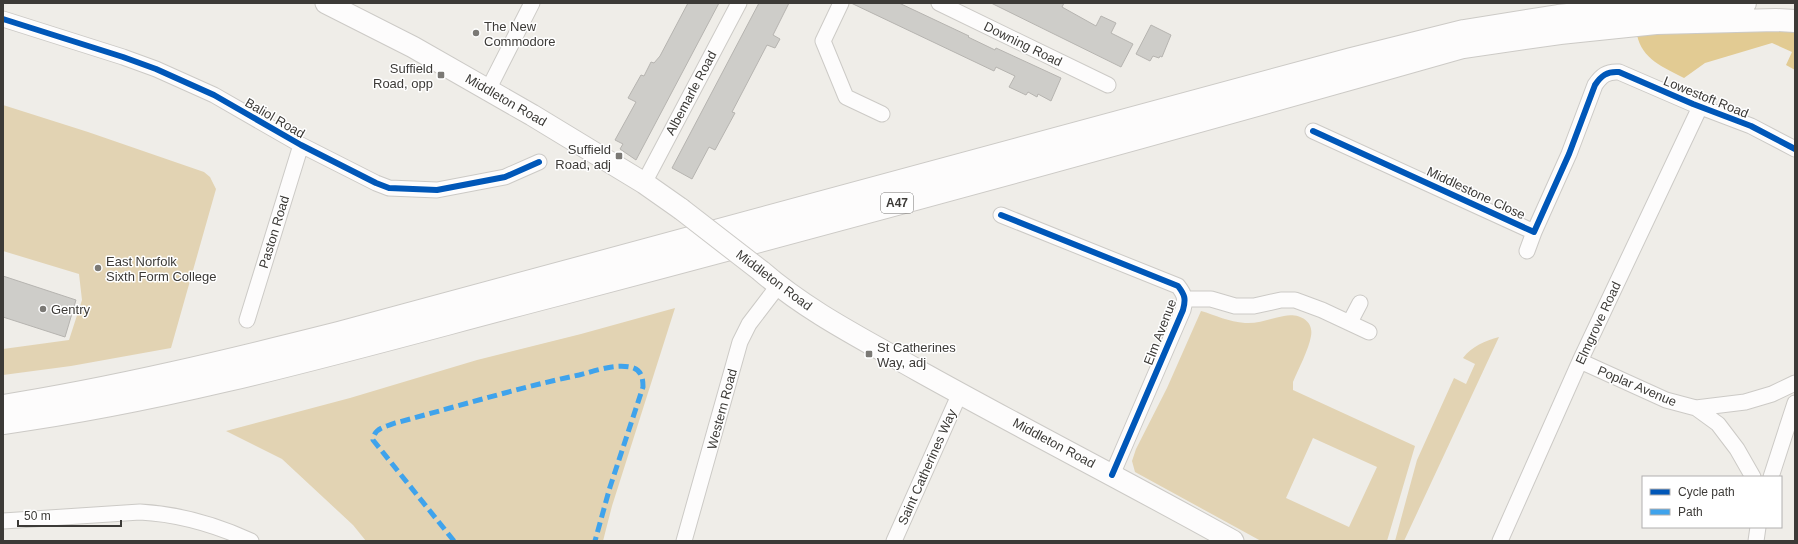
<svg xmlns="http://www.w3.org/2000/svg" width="1798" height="544" viewBox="0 0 1798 544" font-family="Arial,sans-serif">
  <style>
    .green { fill: #e2d3b3; fill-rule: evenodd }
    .forest { fill: #e2cb93 }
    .building { fill: #cecdc9; stroke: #b6b4b0 }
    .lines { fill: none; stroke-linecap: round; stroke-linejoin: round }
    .minor-casing { stroke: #cccac6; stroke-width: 17 }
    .secondary-casing { stroke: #cccac6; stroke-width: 23 }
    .trunk-casing { stroke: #cccac6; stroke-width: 24 }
    .minor { stroke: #fdfcfc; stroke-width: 15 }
    .secondary { stroke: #fdfcfc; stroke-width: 21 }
    .trunk { stroke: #fdfcfc; stroke-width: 22 }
    .secondary-bridge-casing { stroke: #cccac6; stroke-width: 23; stroke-linecap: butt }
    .secondary-bridge { stroke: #fdfcfc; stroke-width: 21 }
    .quiet { stroke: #3fa3ec; stroke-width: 5; stroke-dasharray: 10 5; stroke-linecap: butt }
    .cycleway-casing { stroke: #fff; stroke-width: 8 }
    .cycleway { stroke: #0057b8; stroke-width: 6 }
    .poi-dot { fill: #7b7975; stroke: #fff; stroke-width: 1.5 }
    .labels { text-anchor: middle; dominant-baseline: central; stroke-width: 3; stroke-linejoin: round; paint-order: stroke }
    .shield { fill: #fff; stroke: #767573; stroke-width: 1 }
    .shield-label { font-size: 12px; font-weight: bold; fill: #3c3a37 }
    .poi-label { font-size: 13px; fill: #3c3a37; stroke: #fff; text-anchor: start }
    .street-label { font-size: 13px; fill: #3c3a37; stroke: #fff }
  </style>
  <rect width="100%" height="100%" fill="#efede8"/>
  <!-- green -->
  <path class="green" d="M3,105L88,132L204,172L210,177L216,189L171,348L71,366L3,375V349L69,340L82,300L79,274L3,251Z
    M675,308L612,506L603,541H366L353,525L282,459L226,431L350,398L477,360L581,334Z
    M1201,311C1215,315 1229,322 1245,323C1259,324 1271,318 1284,316C1298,313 1314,320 1311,336C1309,349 1298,370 1293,382V390L1415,446L1387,541H1261L1135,472L1132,461L1136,449L1167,388ZM1313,438L1377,467L1349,527L1286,498Z
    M1499,337L1404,541H1395L1417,460L1454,378L1466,384L1475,364L1463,358C1472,346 1485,341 1499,337Z"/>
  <!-- forest -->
  <path class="forest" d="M1795,29V70L1786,65L1792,52L1772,43L1705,63L1684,78C1663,67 1642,59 1637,35Z"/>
  <!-- building -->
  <path class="building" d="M688,3H719L636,160L620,149L623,144L615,140L636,102L628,98L641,75L644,76L651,62L654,63L660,56Z
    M759,3H789L773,35L780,39L775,48L767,45L732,112L735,113L715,150L709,147L692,179L672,168Z
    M851,3H899L969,36L968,37L995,50L996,48L1061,78L1051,101L1038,94L1037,97L1028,92L1026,95L1009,87L1015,76L996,67L994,71Z
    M991,3H1064L1062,7L1096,26L1101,16L1116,23L1111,33L1133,44L1121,67Z
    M1151,25L1171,35L1162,57L1160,56L1159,58L1153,56L1150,61L1136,54Z
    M3,276L76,300L65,337L3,317Z"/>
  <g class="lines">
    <defs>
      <path id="minor" d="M841,3L823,41L846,97L882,114
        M939,3L1108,85
        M3,19L123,57L156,69L214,95L301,145L376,183L389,188L437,190L505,177L539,162
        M488,90L532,3
        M1313,131L1534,232L1569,154L1595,85C1601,76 1607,71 1619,72L1693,104L1751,126L1795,149
        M644,183L739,3
        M1001,215L1178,286C1185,295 1186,299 1183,310L1112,475
        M1527,251L1534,232
        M1186,299H1211L1235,306H1254L1281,300H1295L1322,310L1369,332
        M247,320L301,145
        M1350,322L1360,303
        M1580,361L1666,400L1696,408L1718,424L1737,449L1753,477
        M1696,408L1745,402L1772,394L1795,383
        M1771,477L1795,403
        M3,521L140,512C179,514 216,525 251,541
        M684,541L740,342L749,324L778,286
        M894,541L960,393
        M1500,541L1580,361L1700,107
        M1756,541L1758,527"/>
      <path id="secondary" d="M326,3L413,47L532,115L644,183L681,209
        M761,271C808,312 865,340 919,371C1023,429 1129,483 1233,541"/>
      <path id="trunk" d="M3,406C116,388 228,361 339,333L1351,59L1464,31L1558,16L1655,6L1745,3
        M3,423C193,397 378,341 564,293C864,214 1164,132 1463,47L1560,33L1656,23L1776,20L1795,21"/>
    </defs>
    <!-- minor casing -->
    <use href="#minor" class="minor-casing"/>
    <!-- secondary casing -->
    <use href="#secondary" class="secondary-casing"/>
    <!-- trunk casing -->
    <use href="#trunk" class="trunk-casing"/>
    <!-- minor -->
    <use href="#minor" class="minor"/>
    <!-- secondary -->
    <use href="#secondary" class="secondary"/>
    <!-- trunk -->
    <use href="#trunk" class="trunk"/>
    <defs>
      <path id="secondary-bridge" d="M681,209L761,271"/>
    </defs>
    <!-- secondary-bridge casing -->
    <use href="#secondary-bridge" class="secondary-bridge-casing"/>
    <!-- secondary-bridge -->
    <use href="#secondary-bridge" class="secondary-bridge"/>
    <!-- quiet -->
    <path class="quiet" d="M454,541L373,440C374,428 385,427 395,423C456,407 517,388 579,375C595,371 613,364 630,367C641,369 643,377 643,387L610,487L595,541"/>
    <defs>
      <path id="cycleway" d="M3,19L123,57L156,69L214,95L301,145L376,183L389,188L437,190L505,177L539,162
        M1313,131L1534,232L1569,154L1595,85C1601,76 1607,71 1619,72L1693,104L1751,126L1795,149
        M1001,215L1178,286C1185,295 1186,299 1183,310L1112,475"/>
    </defs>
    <!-- cycleway casing -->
    <use href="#cycleway" class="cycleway-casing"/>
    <!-- cycleway -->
    <use href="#cycleway" class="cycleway"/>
  </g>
  <!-- markers -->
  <g class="poi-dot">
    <circle cx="476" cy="33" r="4"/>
    <rect x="437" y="71" width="8" height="8" rx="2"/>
    <rect x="615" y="152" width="8" height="8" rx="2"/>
    <circle cx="98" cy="268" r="4"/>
    <circle cx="43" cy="309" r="4"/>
    <rect x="865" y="350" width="8" height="8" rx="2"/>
  </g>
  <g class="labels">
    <!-- shield labels -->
    <rect class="shield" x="881" y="193" width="32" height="20" rx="3"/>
    <g class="shield-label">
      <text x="897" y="203">A47</text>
    </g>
    <!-- poi labels -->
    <g class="poi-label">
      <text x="484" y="26">The New<tspan x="484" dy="15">Commodore</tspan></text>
      <text x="433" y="68" text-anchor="end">Suffield<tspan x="433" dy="15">Road, opp</tspan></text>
      <text x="611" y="149" text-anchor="end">Suffield<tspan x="611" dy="15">Road, adj</tspan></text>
      <text x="106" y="261">East Norfolk<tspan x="106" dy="15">Sixth Form College</tspan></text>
      <text x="51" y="309">Gentry</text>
      <text x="877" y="347">St Catherines<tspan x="877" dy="15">Way, adj</tspan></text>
    </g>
    <!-- street labels -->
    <g class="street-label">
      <text transform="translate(1023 44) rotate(26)">Downing Road</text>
      <text transform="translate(691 93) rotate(-62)">Albemarle Road</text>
      <text transform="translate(1706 97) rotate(22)">Lowestoft Road</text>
      <text transform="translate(506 100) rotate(30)">Middleton Road</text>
      <text transform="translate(275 118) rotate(30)">Baliol Road</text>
      <text transform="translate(1476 193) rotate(25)">Middlestone Close</text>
      <text transform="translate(274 232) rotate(-73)">Paston Road</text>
      <text transform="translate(774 280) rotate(37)">Middleton Road</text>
      <text transform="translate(1598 323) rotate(-65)">Elmgrove Road</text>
      <text transform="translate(1160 332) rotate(-69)">Elm Avenue</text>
      <text transform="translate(1637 386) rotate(23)">Poplar Avenue</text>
      <text transform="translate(722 409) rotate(-75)">Western Road</text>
      <text transform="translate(1054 443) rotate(28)">Middleton Road</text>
      <text transform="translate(927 467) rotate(-66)">Saint Catherines Way</text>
    </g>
  </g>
  <!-- border -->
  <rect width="1798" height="544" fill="none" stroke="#3c3a37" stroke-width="8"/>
  <!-- legend -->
  <rect x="1642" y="476" width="140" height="52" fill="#ffffff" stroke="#b1b0af"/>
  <rect x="1650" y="489" width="20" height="6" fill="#0057b8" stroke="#b1b0af"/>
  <text x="1678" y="496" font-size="12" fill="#3c3a37">Cycle path</text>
  <rect x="1650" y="509" width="20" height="6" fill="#3fa3ec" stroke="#b1b0af"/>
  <text x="1678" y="516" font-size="12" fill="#3c3a37">Path</text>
  <!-- scale -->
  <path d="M18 520v6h103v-6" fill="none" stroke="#3c3a37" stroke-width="2"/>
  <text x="24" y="520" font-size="12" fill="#3c3a37" stroke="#ffffff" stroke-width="3" paint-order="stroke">50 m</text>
</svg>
